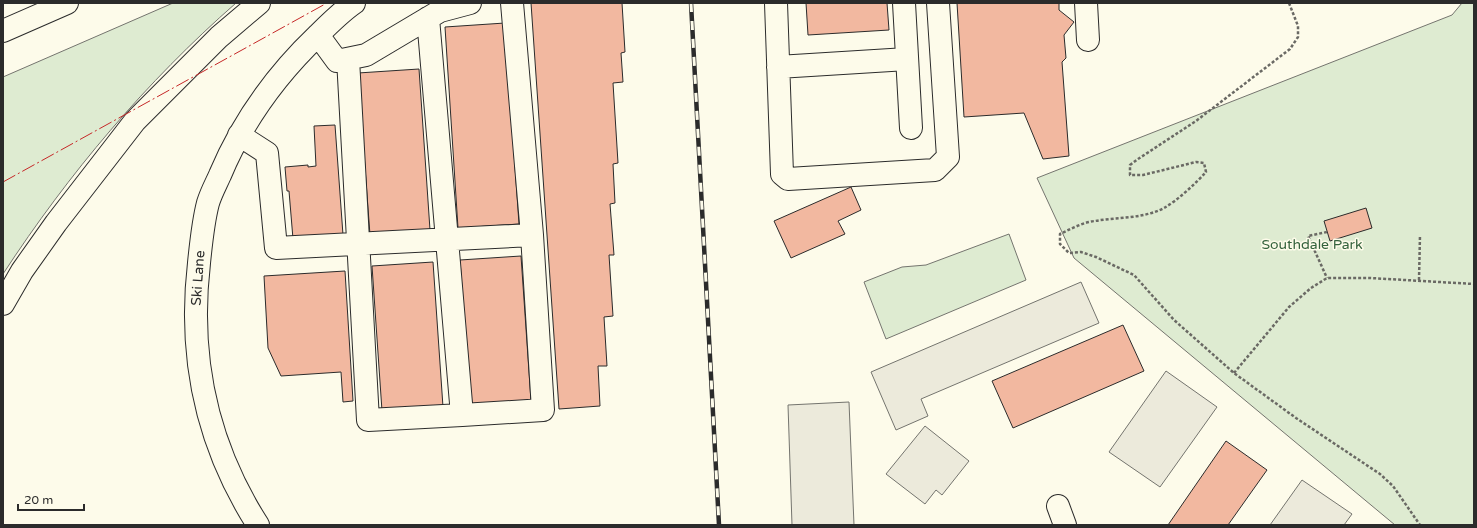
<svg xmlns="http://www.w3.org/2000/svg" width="1477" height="528" viewBox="0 0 1477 528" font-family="'Varela Round',sans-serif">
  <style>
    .green { fill: #deebd1; stroke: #74746e }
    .parking { fill: #eceadb; stroke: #74746e }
    .building { fill: #f2b8a0; stroke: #2b2b2b }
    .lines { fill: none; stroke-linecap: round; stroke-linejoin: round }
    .minor-casing { stroke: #2b2b2b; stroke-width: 24 }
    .highway-casing { stroke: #2b2b2b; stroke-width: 24 }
    .path { stroke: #6a6964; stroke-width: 2.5; stroke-dasharray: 3 2; stroke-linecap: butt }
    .minor { stroke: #fdfbea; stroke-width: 22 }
    .highway { stroke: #fdfbea; stroke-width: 22 }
    .rail-casing { stroke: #2b2b2b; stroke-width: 4.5 }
    .rail { stroke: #fdfbea; stroke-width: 3; stroke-dasharray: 9; stroke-linecap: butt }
    .power { stroke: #c62828; stroke-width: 1; stroke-dasharray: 14 3 2 3; stroke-linecap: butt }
    .labels { text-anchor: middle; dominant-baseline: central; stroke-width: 3; stroke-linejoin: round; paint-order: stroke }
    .park-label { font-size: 14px; fill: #34623c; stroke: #fdfbea }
    .street-label { font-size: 14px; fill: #2b2b2b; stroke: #fdfbea }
  </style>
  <rect width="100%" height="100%" fill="#fdfbea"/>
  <!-- green -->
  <path class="green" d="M173,3H236C146,82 69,173 3,274V77Z
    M1462,3H1474V525H1395L1074,258L1037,178L1452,15Z
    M1009,234L1026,280L886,339L864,282L902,267L926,265Z"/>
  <!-- parking -->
  <path class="parking" d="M1081,282L1099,323L921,399L928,416L896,430L871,372Z
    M1166,371L1217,407L1160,487L1109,452Z
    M849,402L854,525H792L788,405Z
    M925,426L969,461L942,495L936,490L925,504L886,474Z
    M1302,480L1352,514L1344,525H1270Z"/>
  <!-- building -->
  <path class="building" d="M531,3H622L625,52L621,53L623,82L613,83L618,163L613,164L615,203L610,204L614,255H609L613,316L604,317L607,366H598L600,406L559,409Z
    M806,3H887L889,30L808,35Z
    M957,3H1059V10L1074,22L1064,35L1066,58L1062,62L1069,156L1043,159L1024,113L964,117Z
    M505,23L519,224L458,228L445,27Z
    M419,69L430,230L370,235L358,73Z
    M335,125L343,235L293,239L289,191H287L285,167L308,165V167L316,166L314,126Z
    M851,187L861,210L838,221L845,234L791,258L774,221Z
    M1366,208L1372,228L1330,241L1324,221Z
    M521,256L531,401L470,405L460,260Z
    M433,262L443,407L382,411L372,266Z
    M345,271L353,401L343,402L341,372L281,376L268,348L264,276Z
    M1123,325L1144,371L1013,428L992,381Z
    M1226,441L1267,470L1228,525H1168Z"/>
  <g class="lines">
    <defs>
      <path id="minor" d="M776,3L782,174L788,179L935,170L948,157L938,3
        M904,3L911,128
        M1086,3L1088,40
        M318,35L337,61L366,55L440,11L470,3
        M348,59L368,420L462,415L428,18
        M778,67L907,59
        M239,135L267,153L276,248L532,235L512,3
        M462,415L543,410L532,235
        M1058,506L1065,525
        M258,525C206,444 188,357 199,263C201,243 203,222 208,203C211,193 216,184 220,175C243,120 275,76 318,35C329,24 341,12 354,3"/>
      <path id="highway" d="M3,31L67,3
        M3,304L22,271L56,223L135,121L219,37L259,3"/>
    </defs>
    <!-- minor casing -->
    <use href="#minor" class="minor-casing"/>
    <!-- highway casing -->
    <use href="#highway" class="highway-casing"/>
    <!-- path -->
    <path class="path" d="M1289,3L1298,26V37L1290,49L1196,121L1138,159L1130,165V175H1143L1196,162L1204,163L1206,172C1195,184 1178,200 1164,208C1143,219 1117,217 1095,221C1083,222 1071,229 1060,234V244L1069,253L1081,252L1096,257L1134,275L1174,320L1234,373L1296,418L1380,474L1393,486L1420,525
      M1327,232L1308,236L1327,278
      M1419,280L1420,235
      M1234,373L1289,307L1311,288L1327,278H1370L1474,284"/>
    <!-- minor -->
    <use href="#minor" class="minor"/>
    <!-- highway -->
    <use href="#highway" class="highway"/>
    <defs>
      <path id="rail" d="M691,3L719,525"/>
    </defs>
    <!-- rail casing -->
    <use href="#rail" class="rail-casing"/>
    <!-- rail -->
    <use href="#rail" class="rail"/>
    <!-- power -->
    <path class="power" d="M3,182L327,3"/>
  </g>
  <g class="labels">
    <!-- park labels -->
    <g class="park-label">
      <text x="1312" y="244">Southdale Park</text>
    </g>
    <!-- street labels -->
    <g class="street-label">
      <text transform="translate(198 278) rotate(-86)">Ski Lane</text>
    </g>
  </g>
  <!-- border -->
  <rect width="1477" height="528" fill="none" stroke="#2b2b2b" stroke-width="8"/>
  <!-- scale -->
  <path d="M18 504v6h66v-6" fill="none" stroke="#2b2b2b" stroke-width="2"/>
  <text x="24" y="504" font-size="12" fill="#2b2b2b" stroke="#fdfbea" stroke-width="3" paint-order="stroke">20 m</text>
</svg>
